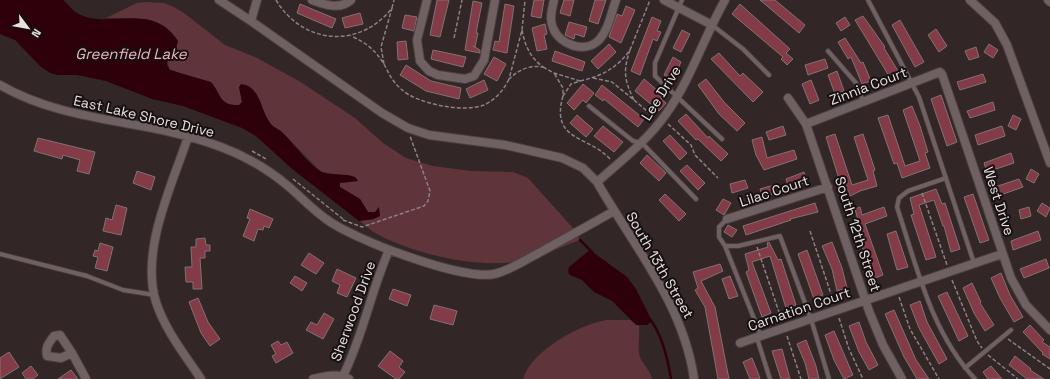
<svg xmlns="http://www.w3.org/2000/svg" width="1050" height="379" viewBox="0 0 1050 379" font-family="'Space Grotesk',sans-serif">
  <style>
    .green { fill: #5f353b }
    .water { fill: #2e000a }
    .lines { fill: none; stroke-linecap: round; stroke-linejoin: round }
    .stream { stroke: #2e000a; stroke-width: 2.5 }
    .building { fill: #823b47; stroke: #817273 }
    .lane-casing { stroke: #4c4142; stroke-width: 5.5 }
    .street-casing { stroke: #4c4142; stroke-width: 10 }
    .path { stroke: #8c8283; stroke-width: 1.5; stroke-dasharray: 4 2; stroke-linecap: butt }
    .lane { stroke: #6f6062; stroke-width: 4 }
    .street { stroke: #6f6062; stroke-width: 8 }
    .labels { text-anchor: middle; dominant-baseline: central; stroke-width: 4; stroke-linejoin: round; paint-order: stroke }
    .street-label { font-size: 14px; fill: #e9e0e1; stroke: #161011 }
    .water-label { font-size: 15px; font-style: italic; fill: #f4b3ba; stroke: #161011 }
  </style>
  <rect width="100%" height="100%" fill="#322627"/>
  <!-- green -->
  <path class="green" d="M146,2L164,3L174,7L184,13L225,45L255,57L299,81L355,118L383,143L406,158L433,166L471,171L513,172L528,178L573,228L580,240C562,246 544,256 525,260C482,270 416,255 377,234C371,231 366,226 360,221L374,219L379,208L375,212H368L360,199L340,187V183L358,181L355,177L322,172L317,168L281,131L271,125L263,111L260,100L239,87L242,102L239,105C224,106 220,98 214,86L169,69L167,55L177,45L175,37L135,18H106L137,3Z
    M607,320H631L639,326C640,336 637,348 640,357C643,365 651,371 652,379H523C531,351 580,324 607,320Z"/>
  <!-- water -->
  <path class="water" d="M0,0H63C68,4 72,10 77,13C106,31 152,0 178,41L176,48L167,55V65L170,70L211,82C222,95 219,106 239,105L242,102L239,87L241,84C261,86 260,111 271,124C274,128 279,129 283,133C293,143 310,166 322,172C332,176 345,173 355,177L358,181L340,183V187L360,199L368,212H375L379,207L380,216L374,219L359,221L291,168L256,136L242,128L183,106L152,99L106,81L77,75H58L50,73L40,66L15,40L0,34Z
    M590,250L627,277L636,289L652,321L647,325H636L612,301L594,292L582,280L570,275L568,272L569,267Z"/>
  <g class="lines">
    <!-- stream -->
    <path class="stream" d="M580,240L592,252
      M650,319C662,335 668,360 671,379"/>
  </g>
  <!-- building -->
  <path class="building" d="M437,0H449L440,37L430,35Z
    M534,0H544L541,18L531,16Z
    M564,0H574L570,16L560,13Z
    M595,0H606L598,24L589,21Z
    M760,0H775L805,25L799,33Z
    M473,1L482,3L476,33H478L475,47L473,46L480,50V53L465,50Z
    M300,4L336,19L332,28L297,13Z
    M505,4L514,6L507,53L493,50L495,41L499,42Z
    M740,4L790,49L786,53L793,59L787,65L781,59L783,57L732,14Z
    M626,6L635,10L621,43L609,37L617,14L622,16Z
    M360,13L363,24L345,28L342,18Z
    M405,15L417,17L414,31L402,28Z
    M863,16L885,47L884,48L898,71L889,76L855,20Z
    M652,17L661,21L657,31L661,32L657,41L653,39L640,75L631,71Z
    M845,17L850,25L841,31L836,23Z
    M900,20L924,62L915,67L892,25Z
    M569,22L587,27L584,37L575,34L574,39L565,35Z
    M545,24L547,34L544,35L547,49L537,51L532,28Z
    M936,29L947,46L939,52L928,35Z
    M682,30L690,34L681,52L673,48Z
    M845,38L861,63L863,62L871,81L862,84L851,57L848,59L838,42Z
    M406,41L408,59L398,60L397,42Z
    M609,44L616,52L598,69L591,61Z
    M989,44L998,50L993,58L984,52Z
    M976,47L979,57L969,60L965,51Z
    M433,50L466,57L463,67L431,59Z
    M555,51L585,62L582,71L552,61Z
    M719,53L740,76L743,73L763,92L753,102L711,59Z
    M494,57L506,64L497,81L484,74Z
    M673,57L681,62L673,79L664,75Z
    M825,59L828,68L808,75L805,65Z
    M406,65L431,81L461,88L459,99L426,91L400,75Z
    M837,71L844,91L835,94L828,75Z
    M983,74L986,82L960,90L957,82Z
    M644,79L664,96L661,99L666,103L659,111L635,91Z
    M706,79L724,102L745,123L737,131L719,114L698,85Z
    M484,80L488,90L470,98L466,89Z
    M811,80L819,100L810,104L802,84Z
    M583,84L594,93L586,103L583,100L574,110L567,103Z
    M602,85L644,119L638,127L604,99L603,101L595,95Z
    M941,95L957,142L947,146L931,99Z
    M993,102L995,110L970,118L967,111Z
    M912,106L920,126L928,152L925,153L930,168L902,178L897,163L894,164L878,118L888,115L905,166L920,161L903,110Z
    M686,114L708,138L709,136L728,154L721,161L698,139L696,140L678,121Z
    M577,115L593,129L586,137L570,123Z
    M1013,115L1021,119L1016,130L1008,126Z
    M603,126L623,142L614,152L594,136Z
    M783,126L786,135L769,140L766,132Z
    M1002,126L1005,136L978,145L975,135Z
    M835,134L852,185L868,180L854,137L863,134L875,170L873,171L877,186L860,191L850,196L844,181L840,182L826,137Z
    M670,135L687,153L680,160L663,141Z
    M762,137L767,158L794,150L797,159L764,170L756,155L752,140Z
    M38,138L95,152L89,174L77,171L80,160L63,155L62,159L34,151Z
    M1011,153L1014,163L987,172L984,163Z
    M647,155L666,173L659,181L640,163Z
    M687,165L705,183L698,190L680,171Z
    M1031,169L1039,174L1034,183L1026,179Z
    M137,171L155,177L151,190L133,183Z
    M804,172L807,182L789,189L786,179Z
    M1019,179L1023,187L995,197L992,188Z
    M745,180L748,188L732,193L730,184Z
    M774,185L776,193L763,197L760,189Z
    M936,189L942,204L945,203L960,249L951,252L944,226H943L934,200L919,205L936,257L926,260L911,215L914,214L910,198Z
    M665,194L686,214L679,221L659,200Z
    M973,194L989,240L980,243L964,197Z
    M723,199L731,203L724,215L716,210Z
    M815,203L818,212L790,219L791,220L746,235L743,226Z
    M1042,203L1050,208L1046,217L1037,211Z
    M116,205L127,208L121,235L103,231L106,218L112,220Z
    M860,207L862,215L884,207L887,216L865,224L883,275L873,279L857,232L861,231L855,209Z
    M1029,207L1031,216L1021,219L1019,210Z
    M250,209L273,219L269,228L264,226L263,230L258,229L254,241L243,236L250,219L247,218Z
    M728,225L737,230L732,237L724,232Z
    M896,231L908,267L897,270L887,234Z
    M1038,231L1041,240L1013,250L1011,241Z
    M205,238L206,245H210V251H205V258H200L202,289H193V282H186L185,267H192L191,247H196V239Z
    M769,242L778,260L781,259L796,305L786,308L770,256L752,262L771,313L762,317L746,272L749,270L745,254L768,247L767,243Z
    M832,242L842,268L847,288L837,291L832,269L822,246Z
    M100,243L113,247L107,271L95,268L98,257L93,256L95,250L98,251Z
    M807,250L823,295L814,299L798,254Z
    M309,253L324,263L316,274L301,265Z
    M1046,259L1049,268L1024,278L1020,269Z
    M720,264L723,271L701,281L715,307L729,379H718L705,307L695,290L698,288L693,272Z
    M337,269L356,278L347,297L337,293L340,285L332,281Z
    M1001,273L1010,295L1023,317L1014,322L1000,298L991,278Z
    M295,276L307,283L302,291L290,283Z
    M730,276L738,296L729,299L722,279Z
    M972,283L981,302L980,303L994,325L985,331L974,313L963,288Z
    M393,289L411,295L407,306L389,299Z
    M947,292L968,336L959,341L938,296Z
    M198,298L208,322L220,339L210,346L201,333L189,302Z
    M920,301L927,322L947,359L939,364L919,328L910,305Z
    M434,305L457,311L453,325L430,319Z
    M894,310L916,360L929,379H917L904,357L885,314Z
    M324,313L334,319L323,339L306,330L311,322L317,325Z
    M859,322L866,342L878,365L869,370L859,352L849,326Z
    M1030,325L1044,340L1042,342L1050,347V359L1042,354L1043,353L1023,332Z
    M834,331L853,375L844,379L834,360L825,335Z
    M806,340L816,366L819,379H809L805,363L797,344Z
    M278,341L281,345L287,342L293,353L276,363L272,356L276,354L271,345Z
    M782,349L790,379H781L772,351Z
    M390,351L403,361L399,367L405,372L399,379H396L378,366Z
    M9,352L19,367L0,379V358Z
    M1015,356L1031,369L1030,370L1044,379H1027L1009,365Z
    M752,358L760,378L756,379H750L743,362Z
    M31,366L38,375L33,379H26L22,373Z
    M991,366L1002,379H988L983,372Z
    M71,370L78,379H58Z"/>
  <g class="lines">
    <defs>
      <path id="lane" d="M682,0L655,63V76L722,139
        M868,0L919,97L974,263
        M712,25L743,49L769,75
        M828,51L856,83L863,101
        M589,106L633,141L642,143L696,199
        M946,178L908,191L899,198L897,207C917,267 931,332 975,379
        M727,219L719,227V237L725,246H738L780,236L811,319L829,379
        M725,246L761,336
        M0,254L87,276L123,290L155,295
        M757,338L770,379
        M965,368L1011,330"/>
      <path id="street" d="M219,0L251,21L382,113L408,128L429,135L505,145L562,158L583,168L597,182C633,245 684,305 694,379
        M312,0C325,5 340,10 351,0
        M427,0L417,40L420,61L429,71L438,75L465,79L474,76L484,60L495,0
        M554,0C552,9 549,19 553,28C560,45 585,54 599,40C609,29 611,13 616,0
        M664,0L712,25
        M970,0L995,23L1007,45L1050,163
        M1048,0L1050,2
        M251,21L257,0
        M0,85C67,124 149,119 221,147C245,156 268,169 288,186C301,197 312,209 326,219C352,239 463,281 494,274C509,271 523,261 537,254C562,240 588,226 614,211
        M788,98L806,124L869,311L883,345L902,379
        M806,124L940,72L942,74L1011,278L1026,305L1050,330
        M188,137C172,185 140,251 156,302C165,330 185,355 201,379
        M597,182C621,161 647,141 666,114C691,79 704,37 725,0
        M727,219L828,187
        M60,335L72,353L61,358L47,356C45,347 49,343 54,336Z
        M740,343L1002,254
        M72,353L86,379
        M343,376C363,336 371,291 389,250
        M313,379C325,376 338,373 349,379"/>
    </defs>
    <!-- lane casing -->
    <use href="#lane" class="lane-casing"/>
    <!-- street casing -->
    <use href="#street" class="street-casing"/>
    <!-- path -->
    <path class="path" d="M276,0C303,45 360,49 392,8L381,47L384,64C375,50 367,43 351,36
      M392,8L394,0
      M522,30C525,46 530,57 543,67C529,65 520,69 509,79L522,30L525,0
      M454,38L462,0
      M630,50L650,0
      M384,64C389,74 393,82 401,89C417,104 464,113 484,105C495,100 504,90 509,79
      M543,67L554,73L580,81L571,84L563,96V88L554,73
      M580,81C602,76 617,68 630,50C623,70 624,80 634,100L612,82L593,78
      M563,96C550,142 589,135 611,160
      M634,100L654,117
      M668,124L691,145L695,155L718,178
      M252,151L266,159
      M293,179L343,219
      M922,193L947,265
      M343,220L362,227L424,206L428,201L430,191L410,136
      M810,231L834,303
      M757,247L782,321
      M952,280L977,341L982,348
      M899,297L910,329L939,379
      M839,318L849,349L863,379
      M787,336L801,379
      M1008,339L1050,369
      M988,355L1018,379"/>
    <!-- lane -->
    <use href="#lane" class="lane"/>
    <!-- street -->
    <use href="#street" class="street"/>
  </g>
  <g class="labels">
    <!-- street labels -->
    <g class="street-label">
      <text transform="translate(868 86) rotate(-21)">Zinnia Court</text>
      <text transform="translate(661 93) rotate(-58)">Lee Drive</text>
      <text transform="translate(144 116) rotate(13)">East Lake Shore Drive</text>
      <text transform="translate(774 191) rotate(-18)">Lilac Court</text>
      <text transform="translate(999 201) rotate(72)">West Drive</text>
      <text transform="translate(858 234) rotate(72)">South 12th Street</text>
      <text transform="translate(660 265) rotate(60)">South 13th Street</text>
      <text transform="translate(799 309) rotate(-19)">Carnation Court</text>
      <text transform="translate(353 311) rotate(-70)">Sherwood Drive</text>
    </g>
    <!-- water labels -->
    <g class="water-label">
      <text x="131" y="53">Greenfield Lake</text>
    </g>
  </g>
  <!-- north arrow -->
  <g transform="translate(28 28) rotate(122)" stroke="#161011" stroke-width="3" paint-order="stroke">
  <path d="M0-3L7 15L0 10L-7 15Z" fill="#e9e0e1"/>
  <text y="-6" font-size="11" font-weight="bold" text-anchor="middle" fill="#e9e0e1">N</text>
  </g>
</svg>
